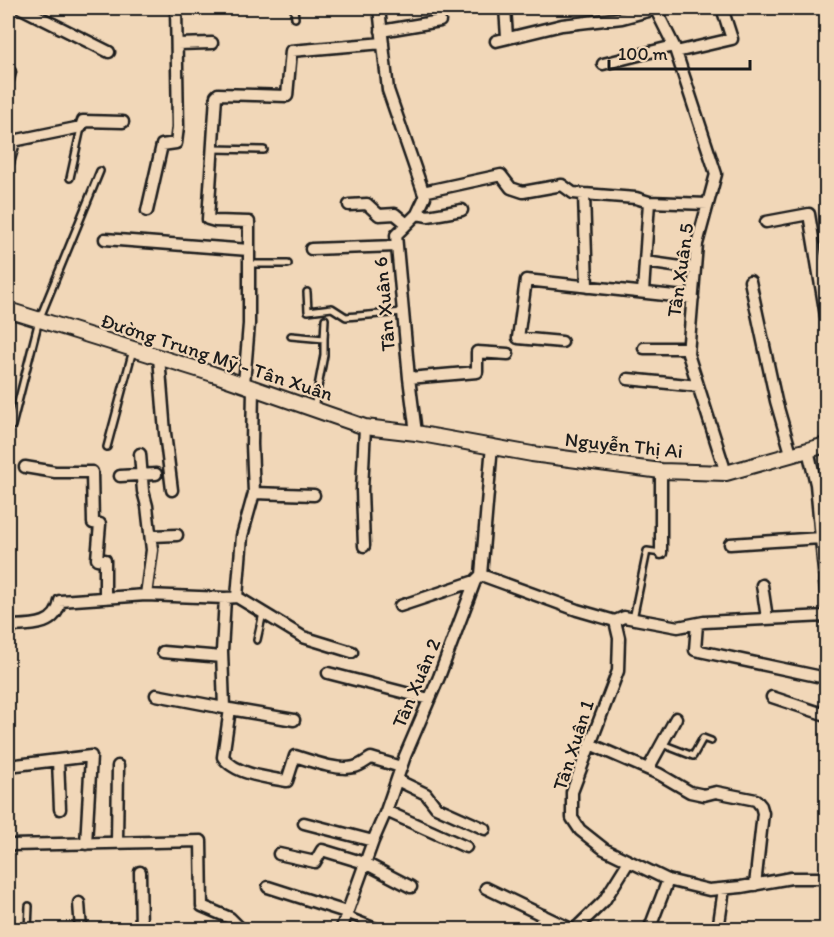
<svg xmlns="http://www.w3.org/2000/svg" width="834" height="937" viewBox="0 0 834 937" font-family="Itim,sans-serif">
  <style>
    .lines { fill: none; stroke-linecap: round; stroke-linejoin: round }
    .service-casing { stroke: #1c1c1c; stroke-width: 10 }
    .minor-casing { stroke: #1c1c1c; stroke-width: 15 }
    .tertiary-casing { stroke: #1c1c1c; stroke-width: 18 }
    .service { stroke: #f1d7b8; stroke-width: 5 }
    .minor { stroke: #f1d7b8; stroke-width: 10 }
    .tertiary { stroke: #f1d7b8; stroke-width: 14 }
    .labels { text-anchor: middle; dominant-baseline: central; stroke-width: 4.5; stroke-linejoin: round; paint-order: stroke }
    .street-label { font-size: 20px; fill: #1c1c1c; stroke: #f1d7b8 }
  </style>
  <rect width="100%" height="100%" fill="#f1d7b8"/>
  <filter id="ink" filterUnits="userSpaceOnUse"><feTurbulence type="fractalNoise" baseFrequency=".0167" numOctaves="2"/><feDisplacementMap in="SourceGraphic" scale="12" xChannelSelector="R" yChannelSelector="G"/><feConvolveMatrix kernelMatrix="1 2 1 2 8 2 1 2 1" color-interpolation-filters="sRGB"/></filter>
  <g filter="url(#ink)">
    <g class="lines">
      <defs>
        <path id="service" d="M294,8L295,18
          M213,149L264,150
          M70,178L81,128
          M249,264H288
          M307,292L308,311L332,308L346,317L403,312
          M291,336L324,339V355L314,408
          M324,339L325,319
          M12,426L39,320L100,171
          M107,447L133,350
          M633,619L647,551L661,553
          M257,640L263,613
          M662,744L693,756L703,738L711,741
          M347,915L385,930
          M28,930L29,906"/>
        <path id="minor" d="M21,8L109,52
          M379,8L388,90L425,197L417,214L396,235L409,378L416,433
          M505,8L507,37
          M655,8L674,46L716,174L697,244L688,354L726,473
          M381,31L440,21
          M496,41L562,25L622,18L656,9
          M177,44L212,43
          M676,52L732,39L722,8
          M603,64L674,46
          M8,70L10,72L8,80
          M8,142L81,127L83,121L123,122
          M8,163L14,142
          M423,192L501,175L511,188L523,192L562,185L573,193L584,194
          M649,202L708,204
          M349,205L367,204L379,215L395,214L407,224
          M147,211L162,145L176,143L178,127L176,8
          M417,214L428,216L462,210
          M766,222L809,214L826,316
          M105,239L249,250
          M311,249L397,246
          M645,262L695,269
          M750,281L776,401L791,453
          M587,287L584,194L636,198L649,202L643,292
          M562,342L518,338L526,280L693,298
          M644,348H688
          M159,357L165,433L172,490
          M409,378L477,372V352L508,354
          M628,379L698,386
          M244,384L249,324V222L215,221L208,219L216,96L218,94L287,96L291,51L383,43
          M253,388L252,444L254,493L242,536L237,597L303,637L352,652
          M808,450L816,484L826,593
          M140,454L143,491L147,506L152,550L146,595
          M25,467L55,472H92L93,523L100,524L97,559L105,560V597
          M661,471V553
          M120,476L156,474
          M254,493L314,495
          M152,536L177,535
          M730,544L821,538
          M364,546L362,490L365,427
          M481,575L577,610L615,621L619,638L618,671L572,792V818L580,830L604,849L668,880L709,890L741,887L791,878H826
          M762,585L767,618
          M225,598L222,651L224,708L294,720
          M400,606L475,581
          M615,621L624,617L678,627L704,622L826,616
          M697,624L695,650L826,678
          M8,626C29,625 56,628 60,601L146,595L225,598L237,597
          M163,652L222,657
          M328,673L429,699
          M156,695L224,708
          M772,697L826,715
          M230,709L223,757C234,774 268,778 287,781L295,756C311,761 338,771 354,767C360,766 366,761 371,758L401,767
          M590,744L659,774L690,792L704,795L716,792L756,800L761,806L763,813L755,885
          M58,760L60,809
          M8,766L91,756L86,844
          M648,769L676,718
          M397,780L426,794L436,807L485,829
          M386,811L466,847
          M304,823L373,841
          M8,843L11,845L201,841L202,906L230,918L242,930
          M117,843L118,766
          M279,854L315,862L322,850L365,863L411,887
          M140,872L141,930
          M268,887L346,912
          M486,888L573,930
          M79,903L81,930
          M341,930L373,841L386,811L405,756L439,677L475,581L481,575L492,445
          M538,930L543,915
          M574,930L604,901L629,861
          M649,930L668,880
          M718,930L724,889"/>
        <path id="tertiary" d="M8,310L213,374L365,427L416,433L532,454L661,471L726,473L826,445"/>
      </defs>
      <!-- service casing -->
      <use href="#service" class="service-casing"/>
      <!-- minor casing -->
      <use href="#minor" class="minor-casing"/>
      <!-- tertiary casing -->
      <use href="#tertiary" class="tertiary-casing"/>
      <!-- service -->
      <use href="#service" class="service"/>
      <!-- minor -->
      <use href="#minor" class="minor"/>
      <!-- tertiary -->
      <use href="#tertiary" class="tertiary"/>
    </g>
  </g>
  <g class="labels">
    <!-- street labels -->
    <g class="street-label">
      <text transform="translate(680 270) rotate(-82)">Tân Xuân 5</text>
      <text transform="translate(384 304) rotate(-95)">Tân Xuân 6</text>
      <text transform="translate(217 357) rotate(18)">Đường Trung Mỹ - Tân Xuân</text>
      <text transform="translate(624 445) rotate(6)">Nguyễn Thị Ai</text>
      <text transform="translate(416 683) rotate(-67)">Tân Xuân 2</text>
      <text transform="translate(573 745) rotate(-72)">Tân Xuân 1</text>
    </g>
  </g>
  <!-- margin -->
  <rect width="834" height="937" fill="none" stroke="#f1d7b8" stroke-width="30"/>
  <rect x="15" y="15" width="804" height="907" fill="none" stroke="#1c1c1c" stroke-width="2" filter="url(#ink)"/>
  <!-- scale -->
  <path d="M609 60v9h141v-9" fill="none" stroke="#1c1c1c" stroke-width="3"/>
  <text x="618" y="60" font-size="18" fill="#1c1c1c" stroke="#f1d7b8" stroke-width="4.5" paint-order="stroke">100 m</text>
</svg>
